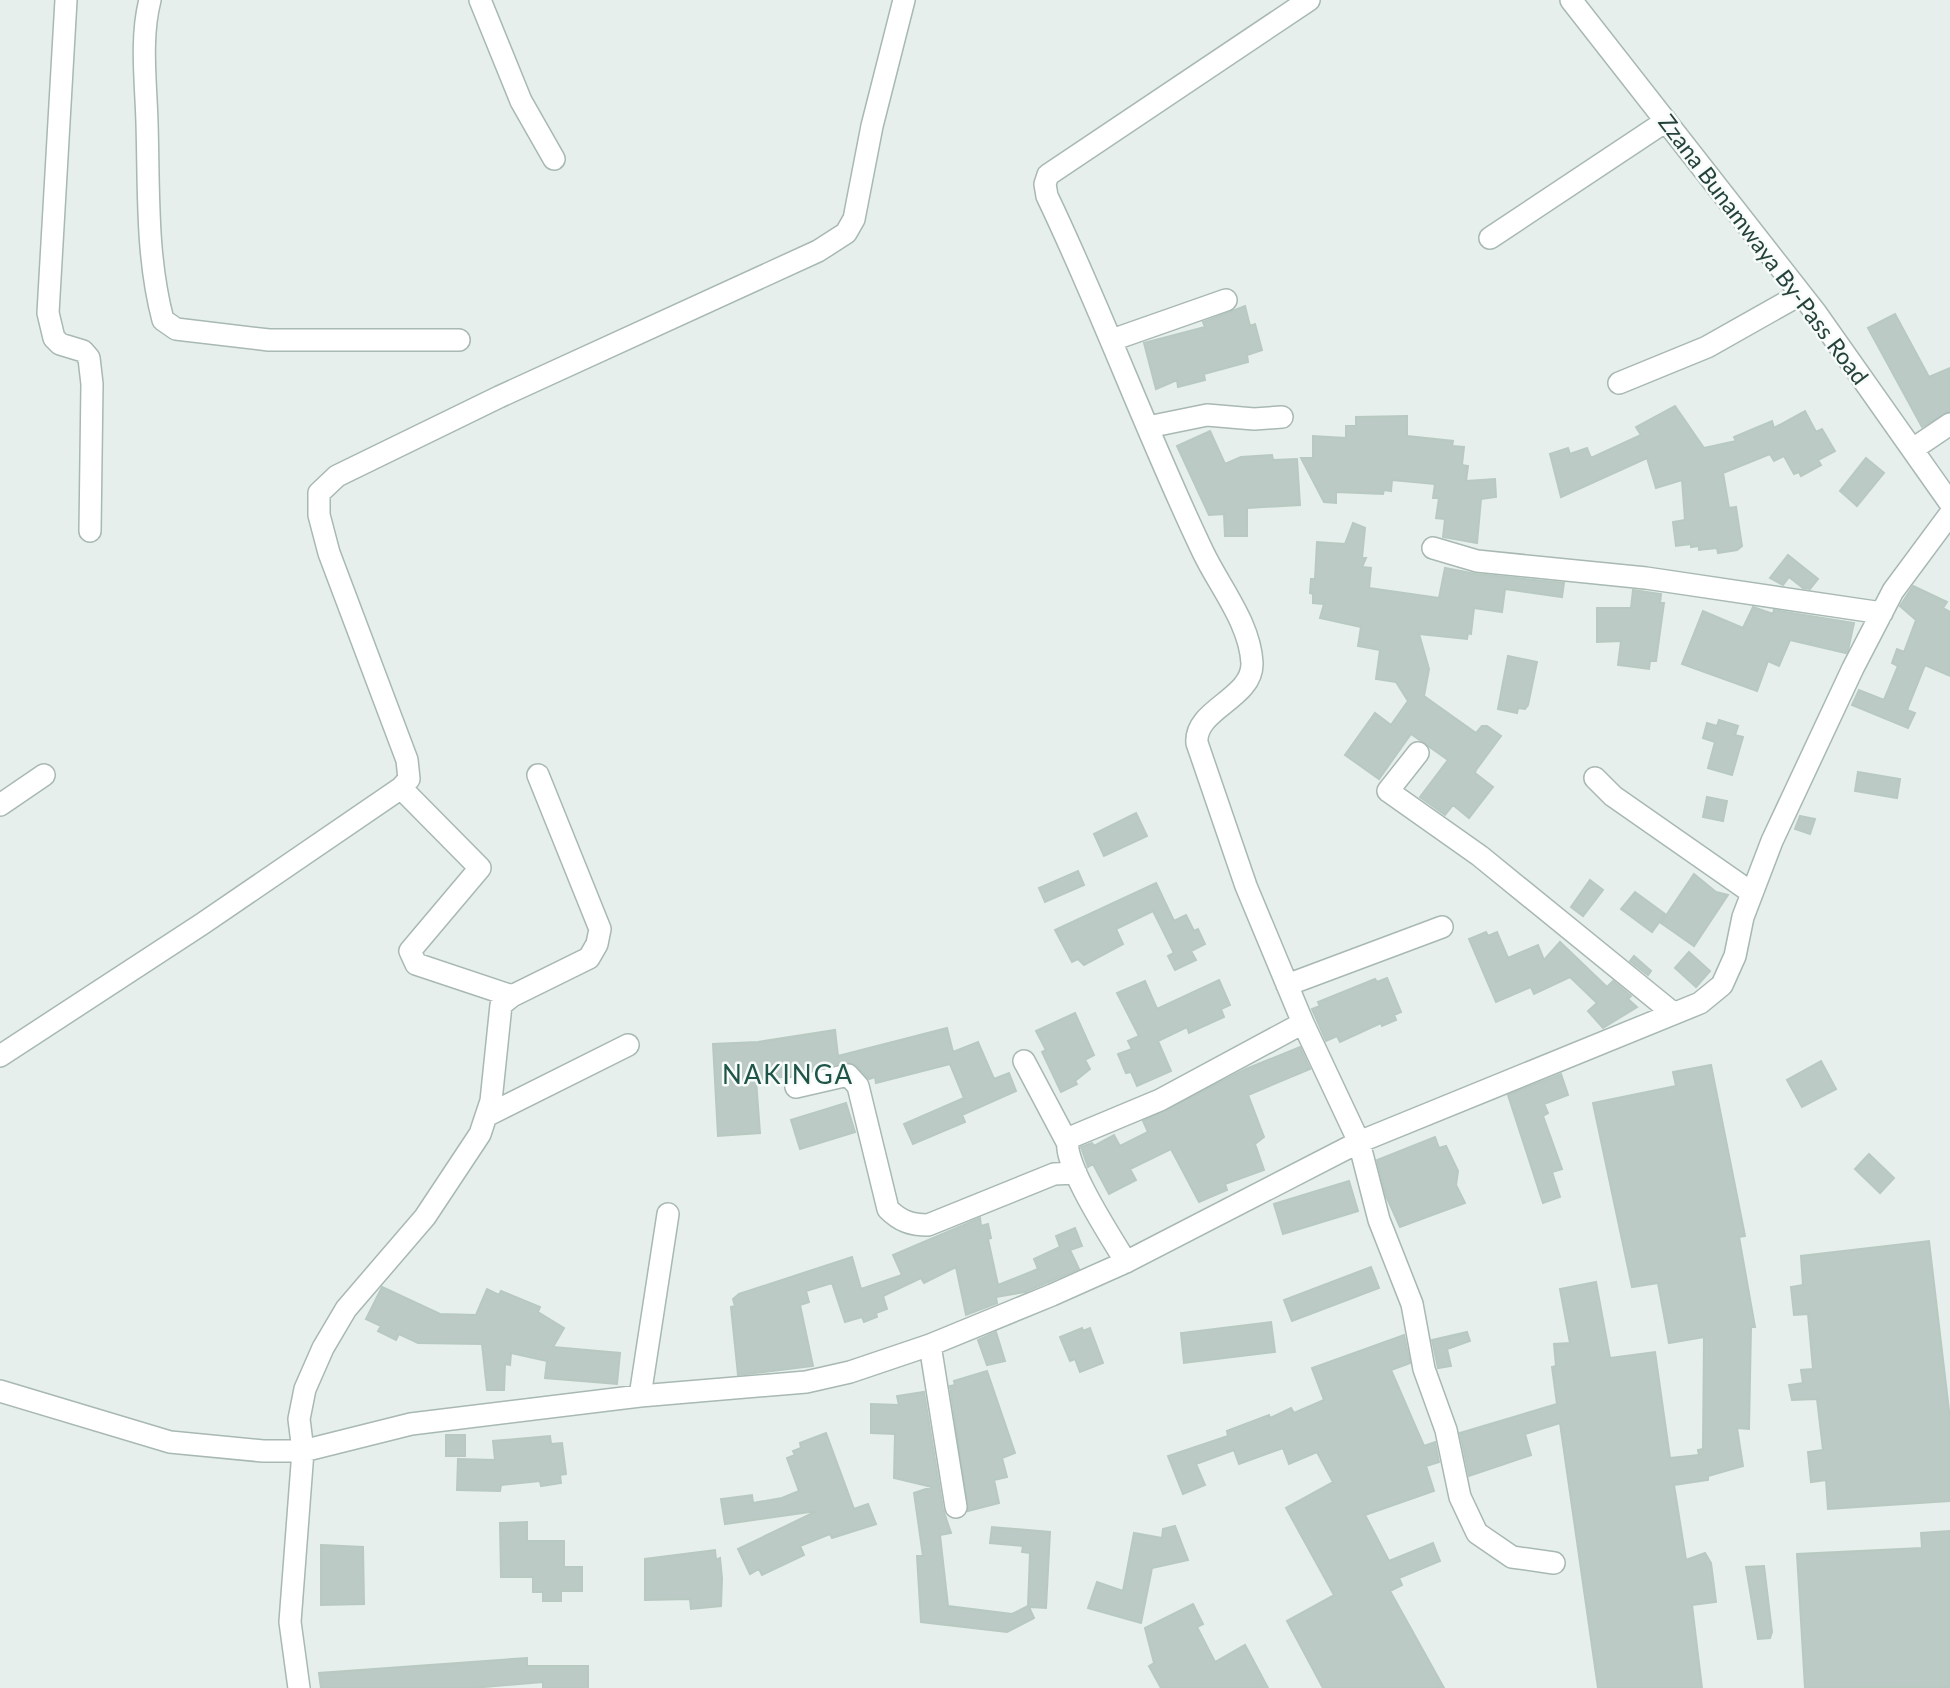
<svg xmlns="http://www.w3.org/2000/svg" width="1950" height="1688" viewBox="0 0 1950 1688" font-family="Lato,sans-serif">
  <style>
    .building { fill: #bbcac4; stroke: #b8c9c2; stroke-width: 2 }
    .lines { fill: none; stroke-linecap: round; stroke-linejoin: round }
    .minor-casing { stroke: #a8b8b2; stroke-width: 24 }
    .minor { stroke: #fff; stroke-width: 21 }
    .labels { text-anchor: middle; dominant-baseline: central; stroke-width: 5; stroke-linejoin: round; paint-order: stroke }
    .street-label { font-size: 23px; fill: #24423a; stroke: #f7fbf9 }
    .quarter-label { font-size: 26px; letter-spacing: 2px; fill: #1f5548; stroke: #f7fbf9 }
  </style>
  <rect width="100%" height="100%" fill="#e6efeb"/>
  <!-- building -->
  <path class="building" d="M1245,306L1250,326L1255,324L1262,350L1247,355L1248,362L1204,374L1205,380L1178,387L1177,380L1156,389L1144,343L1205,327L1203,322Z
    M1895,314L1929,377L1950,368V411L1922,427L1868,328Z
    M1675,406L1704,448L1736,441L1734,437L1772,421L1774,428L1805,411L1816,432L1822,429L1835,451L1818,460L1821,465L1801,476L1799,472L1794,474L1784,456L1774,461L1770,454L1723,473L1729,508L1736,507L1742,546L1737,550L1718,553L1717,548L1699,550V546L1691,547V544L1676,546L1673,522L1685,520L1682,480L1656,488L1647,458L1561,497L1550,454L1568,448L1570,454L1587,448L1591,458L1641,435L1636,427Z
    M1407,416V436L1453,441L1452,446L1464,447L1462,465L1468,466L1466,481L1495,479L1496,497L1481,499L1477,543L1443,537L1445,519L1436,518L1439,498H1433L1435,484L1392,480L1391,491L1384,490L1383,494L1336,492V503L1324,502L1301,458H1313V436L1346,438V426H1356V417Z
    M1210,431L1225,464L1241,457L1272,455L1273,460L1297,459L1300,505L1247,508V536H1225L1224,514L1209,515L1177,446Z
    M1866,458L1884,473L1857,506L1840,491Z
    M1353,523L1365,528L1362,558H1366L1362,567L1371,568L1369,588L1439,598L1445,568L1476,574L1564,583L1562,597L1505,589L1502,612L1474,608L1471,634L1468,633L1467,639L1419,634L1429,669L1424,696L1476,733L1482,726H1487L1501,736L1476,770L1475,773L1493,787L1469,818L1453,805L1445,815L1420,797L1448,760L1411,734L1379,779L1345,755L1375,713L1391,725L1408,701L1396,682L1376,679L1380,650L1358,646L1361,627L1320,618L1324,604L1313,603V594L1310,593L1311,579H1315L1317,542L1345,544Z
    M1788,555L1818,579L1810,589L1803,588L1789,577L1783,585L1770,578Z
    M1913,586L1947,602L1943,608L1950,612V676L1925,665L1907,710L1915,713L1908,728L1852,705L1859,690L1884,700L1898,666L1892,663L1897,649L1904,652L1916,620L1900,606Z
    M1633,590L1661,594L1660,603H1664L1656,661H1650L1649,669L1618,665L1621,641L1597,642V608H1631Z
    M1753,607L1773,614L1774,610L1854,623L1848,650L1846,653L1790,640L1779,666L1768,661L1757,691L1682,664L1703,611L1743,628Z
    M1508,656L1537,662L1528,705L1525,709L1518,708L1517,713L1498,709Z
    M1719,720L1738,726L1735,735L1743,737L1732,775L1708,768L1715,742L1703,738L1707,723L1717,726Z
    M1858,772L1900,779L1897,798L1855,791Z
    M1707,797L1727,801L1723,821L1703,817Z
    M1136,813L1147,836L1104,856L1094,834Z
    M1800,816L1815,819L1810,834L1795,829Z
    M1078,871L1084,885L1045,902L1039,888Z
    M1694,874L1716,892L1728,895L1694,946L1661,923Z
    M1590,880L1603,890L1583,916L1571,907Z
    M1156,883L1174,921L1186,915L1194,931L1198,929L1205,944L1191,951L1196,960L1175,970L1168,956L1174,953L1153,911L1116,929L1123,944L1084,965L1078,959L1072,962L1055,930Z
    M1635,892L1665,914L1652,932L1621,909Z
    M1486,932L1488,936L1497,932L1508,958L1538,945L1544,960L1560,942L1607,987L1613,981L1631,996L1628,999L1637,1007L1603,1028L1588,1011L1597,1003L1570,977L1534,994L1531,987L1496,1002L1469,939Z
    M1689,952L1710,971L1696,987L1675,968Z
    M1634,956L1651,971L1648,975L1630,961Z
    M1387,978L1401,1012L1394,1015L1396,1020L1382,1026L1381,1023L1340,1042L1337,1036L1326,1041L1312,1009L1320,1006L1318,1002L1375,979L1377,982Z
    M1219,980L1230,1005L1221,1009L1224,1017L1189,1033L1187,1027L1158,1041L1171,1071L1137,1086L1131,1072L1126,1073L1118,1054L1132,1049L1128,1041L1139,1036L1117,993L1145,981L1157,1009Z
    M1075,1013L1094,1055L1085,1060L1090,1069L1075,1081L1077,1084L1061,1092L1042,1052L1046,1050L1036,1031Z
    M947,1028L953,1052L978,1042L994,1079L1009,1073L1016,1091L962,1115L965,1122L913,1144L904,1124L964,1098L950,1064L876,1083L875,1077L869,1079L857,1066L845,1062L790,1076L756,1080L760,1133L718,1136L713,1044L758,1042L835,1030L838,1056Z
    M1300,1047L1310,1069L1248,1095L1264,1137L1255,1144L1264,1170L1225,1184L1227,1190L1199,1202L1171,1149L1130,1169L1136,1180L1109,1194L1093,1164L1088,1167L1081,1147L1092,1143L1094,1146L1114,1135L1120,1146L1148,1132L1143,1121L1246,1069Z
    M1821,1061L1836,1089L1802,1107L1787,1080Z
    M1711,1065L1745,1236L1739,1237L1755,1327H1751L1749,1429L1737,1428L1743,1466L1708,1476V1480L1674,1485L1686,1560L1705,1553L1711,1563L1716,1602L1692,1605L1702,1688H1598L1560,1423L1525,1434L1531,1455L1469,1476L1460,1433L1557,1404L1552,1367L1556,1366L1554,1344L1570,1343L1560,1289L1596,1282L1610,1358L1655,1352L1670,1458L1699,1455L1698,1450L1703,1449L1704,1337L1669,1343L1658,1283L1632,1287L1593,1103L1676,1086L1673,1072Z
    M1561,1074L1568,1095L1544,1104L1548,1113L1543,1116L1562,1169L1552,1172L1560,1197L1543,1203L1508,1095Z
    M846,1103L855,1132L800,1149L791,1120Z
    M1435,1137L1439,1148L1446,1146L1458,1171L1456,1185L1465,1203L1400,1227L1386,1196L1377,1160Z
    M1869,1154L1894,1178L1880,1193L1855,1169Z
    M1349,1181L1358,1211L1283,1234L1274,1204Z
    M980,1218L981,1226L988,1224L991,1238L988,1239L998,1285L1038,1269L1034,1259L1060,1247L1056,1236L1075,1228L1082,1246L1070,1250L1079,1269L1025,1292L996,1297L997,1303L966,1315L956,1267L924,1283L921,1278L883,1296L887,1309L876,1313L877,1317L864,1322L862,1317L845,1322L832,1283L806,1291L809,1302L800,1305L813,1366L738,1375L731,1307L735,1306L733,1299L739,1294L852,1257L861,1289L902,1275L893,1255Z
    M1929,1241L1950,1419V1501L1828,1509L1826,1480L1811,1482L1808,1452L1823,1450L1817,1399L1792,1400L1789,1385L1803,1383L1801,1370L1813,1369L1808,1314L1794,1315L1791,1287L1803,1285L1801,1256Z
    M1371,1267L1379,1288L1292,1321L1284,1300Z
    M382,1287L440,1314L476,1315L487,1289L499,1295L501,1291L540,1307L538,1312L564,1328L553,1347L620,1353L617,1384L545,1378L547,1361L511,1353L510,1365L505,1364L504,1390H487L482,1344L418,1343L399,1334L396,1340L378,1331L381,1326L366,1319Z
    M1271,1322L1275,1352L1184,1363L1181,1333Z
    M1082,1328L1083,1331L1090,1328L1103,1363L1080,1372L1075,1359L1070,1361L1060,1337Z
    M996,1332L1005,1361L987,1365L978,1340Z
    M1467,1332L1470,1341L1447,1349L1451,1366L1438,1368L1432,1340Z
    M1404,1335L1410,1363L1391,1370L1424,1446L1435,1442L1439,1462L1426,1466L1434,1491L1365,1515L1389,1561L1433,1543L1440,1561L1399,1578L1402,1585L1390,1591L1444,1688H1323L1287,1621L1334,1595L1286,1508L1333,1482L1317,1452L1289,1464L1283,1448L1239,1464L1234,1450L1196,1464L1205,1485L1183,1494L1168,1456L1228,1436L1227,1431L1269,1415L1270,1418L1291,1408L1294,1413L1324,1400L1312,1368Z
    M987,1371L1015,1453L1002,1458L1007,1477L994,1480L999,1503L968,1511L950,1386L955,1385L954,1381Z
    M924,1392L943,1509L951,1533L940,1535L948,1606L1012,1614L1028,1606L1030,1553L1022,1552L1023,1546L990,1543L992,1527L1050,1532L1046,1608L1029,1607L1034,1618L1007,1632L921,1622L917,1556H923L914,1493L932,1487L894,1478L895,1434L871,1433V1404L899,1405L897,1396Z
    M826,1433L854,1509L868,1504L876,1524L832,1538L830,1534L800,1546L804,1555L762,1575L759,1569L750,1574L738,1549L817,1511L725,1524L721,1499L752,1495L753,1503L782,1498L799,1491L787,1458L795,1455L793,1451L801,1448L800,1443Z
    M446,1435H465V1456H446Z
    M550,1436L551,1444L562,1443L566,1474L560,1475L561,1483L541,1486L540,1481L501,1485L500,1491L457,1490L458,1459L495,1460L493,1441Z
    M527,1522V1541H564V1567H582V1591H561V1601H543V1592H533V1577H501L500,1523Z
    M1175,1526L1188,1560L1152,1568L1141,1623L1088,1608L1097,1582L1123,1591L1134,1533L1162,1538L1163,1529Z
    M1950,1531V1687L1805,1688L1797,1554L1922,1548L1921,1533Z
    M321,1545L363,1547L364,1604L321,1605Z
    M715,1550L716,1560L720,1558L722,1578L721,1606L691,1609L690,1599L645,1600V1559Z
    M1764,1566L1772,1632L1770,1638L1758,1639L1746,1567Z
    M1193,1604L1203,1624L1197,1627L1215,1662L1245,1645L1268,1688H1161L1149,1666L1154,1663L1145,1628Z
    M527,1658V1666H588V1688H543V1682L472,1688H321L319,1673Z"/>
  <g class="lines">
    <defs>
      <path id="minor" d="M66,0L48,313L54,338L60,344L83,351L89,358L92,384L90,531
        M150,0C140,38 146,84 147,123C149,189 146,256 163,320L176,329L269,340H459
        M480,0L521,101L554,159
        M1309,0L1048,175L1045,184L1047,196C1103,313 1147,435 1203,552C1219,586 1250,623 1252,663C1253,699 1194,709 1197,743L1246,886L1303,1023L1359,1142L1379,1220L1412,1304L1424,1369L1446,1430L1460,1497L1477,1533L1512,1557L1554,1563
        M1571,0L1816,313L1950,503
        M1490,238L1666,121
        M1112,340L1226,300
        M1619,383L1707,347L1801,294
        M1148,427L1207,415L1254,419L1282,417
        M1913,449L1950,424
        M1433,548L1477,561L1646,578L1882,613
        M1418,753L1388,791L1480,856L1673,1013
        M1595,778L1613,796L1752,893
        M401,788L480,868L410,951L416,964L512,996
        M0,805L44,775
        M1287,985L1442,927
        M0,1056L202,924L401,788L409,779L407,760L329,553L319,515V493L337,476L499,397L818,251L846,233L854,219L872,126L904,0
        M1024,1061L1067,1142
        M796,1087L848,1075L858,1086L888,1209C900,1221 911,1225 928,1225L1054,1174L1076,1173
        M488,1115L628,1045
        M1126,1262C1114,1242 1058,1157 1069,1138L1160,1100L1303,1023
        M930,1345L956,1507
        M0,1391L170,1442L263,1451H303L411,1424L640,1396L806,1382L850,1372L930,1345L1052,1295L1126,1262L1359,1142L1700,1003L1722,985L1735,956L1743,917L1772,841L1853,668L1893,591L1950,514
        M640,1396L668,1214
        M299,1688L290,1622L303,1451L299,1419L305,1389L323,1348L346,1309L425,1217L480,1134L491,1101L501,1005L512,996L589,958L597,944L600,929L538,775"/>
    </defs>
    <!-- minor casing -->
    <use href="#minor" class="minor-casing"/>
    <!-- minor -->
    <use href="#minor" class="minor"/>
  </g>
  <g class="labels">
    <!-- street labels -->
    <g class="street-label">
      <text transform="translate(1764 249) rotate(53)">Zzana Bunamwaya By-Pass Road</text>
    </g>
    <!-- quarter labels -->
    <g class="quarter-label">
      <text x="788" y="1074">NAKINGA</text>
    </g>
  </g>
</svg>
